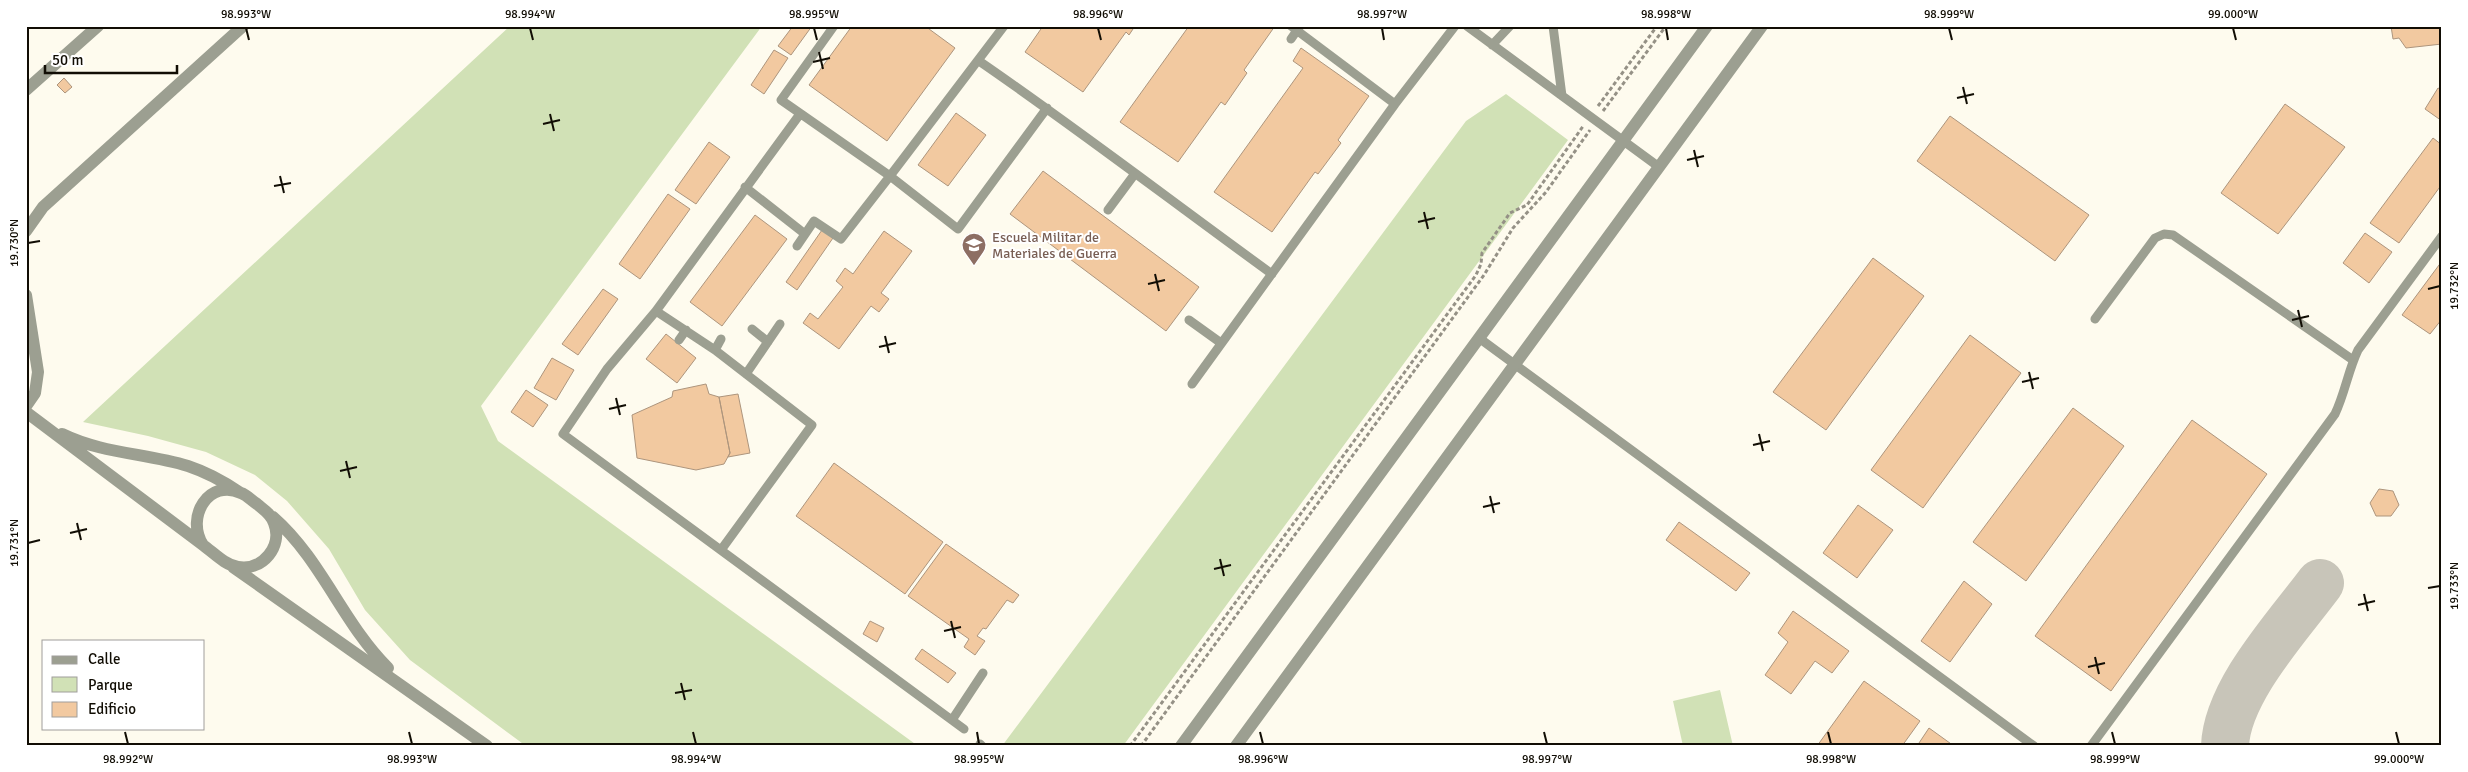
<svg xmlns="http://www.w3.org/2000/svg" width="2468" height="772" viewBox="0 0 2468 772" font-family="Signika,sans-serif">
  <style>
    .green { fill: #d1e1b6 }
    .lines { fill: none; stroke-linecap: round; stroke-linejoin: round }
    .taxiway { stroke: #c8c5b9; stroke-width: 48 }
    .building { fill: #f2c9a0; stroke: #ad957d }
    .path { stroke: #959186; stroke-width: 3; stroke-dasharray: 4 2.5; stroke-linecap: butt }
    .lane { stroke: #9c9f91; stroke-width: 9 }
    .street { stroke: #9c9f91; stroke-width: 12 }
    .ticks { fill: none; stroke: #110d04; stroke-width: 2 }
    .labels { text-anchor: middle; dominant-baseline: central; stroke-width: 4; stroke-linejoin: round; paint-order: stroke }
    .education-label { font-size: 14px; fill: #785e54; stroke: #fff; text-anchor: start }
    .neatline { fill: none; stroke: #110d04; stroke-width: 2 }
    .ticks-label { font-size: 12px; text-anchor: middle; fill: #110d04 }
  </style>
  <rect width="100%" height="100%" fill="#fefbee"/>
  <!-- green -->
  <path class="green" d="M510,26H762L481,406L498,441L918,746H526L410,660L365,610L329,549L287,501L255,475L206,452L148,436L83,422Z
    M1506,94L1568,140L1123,746H1002L1466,121Z
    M1720,690L1733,746H1683L1673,701Z"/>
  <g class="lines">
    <!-- taxiway -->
    <path class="taxiway" d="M2225,746C2227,691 2288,626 2320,583"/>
  </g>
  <!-- building -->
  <path class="building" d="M793,26H812L791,55L778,46Z
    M852,26H925L955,48L887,141L809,85Z
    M1043,26H1135L1129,35L1126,32L1083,92L1025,52Z
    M1189,26H1275L1244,70L1247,73L1225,105L1221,102L1178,162L1120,122Z
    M2391,26H2442V44L2406,48L2399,38L2393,39Z
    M1301,48L1369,96L1338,140L1341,143L1318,174L1315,172L1272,232L1214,192L1303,68L1293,61Z
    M774,50L788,58L764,94L751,85Z
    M64,78L72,87L65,93L57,85Z
    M2438,88L2442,90V121L2425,109Z
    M2285,104L2345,147L2278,234L2221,193Z
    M956,113L986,135L948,186L918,165Z
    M1950,116L2089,215L2055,261L1917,161Z
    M2433,138L2442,145V184L2399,243L2370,223Z
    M709,142L730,157L696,204L675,190Z
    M1043,171L1199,287L1166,331L1010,214Z
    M668,194L690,209L640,279L619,264Z
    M755,215L787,239L722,326L690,302Z
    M822,230L833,238L797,290L786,282Z
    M884,231L912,251L881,293L889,299L879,312L871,306L839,349L803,323L810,313L818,319L843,287L836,281L845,268L853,274Z
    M2365,233L2392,252L2369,283L2343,263Z
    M1873,258L1924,296L1826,430L1773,392Z
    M2442,261V319L2430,334L2402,315Z
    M603,289L618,299L578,355L562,344Z
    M666,334L696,358L677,383L646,359Z
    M1970,335L2021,373L1923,508L1871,470Z
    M552,358L574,370L556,400L534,388Z
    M706,384L709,394L719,397L730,453L724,464L696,470L637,458L632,415L672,397L673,391Z
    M526,390L548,405L533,427L511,412Z
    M738,394L750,453L728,457L730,453L719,397Z
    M2073,408L2124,446L2026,581L1973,542Z
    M2192,420L2267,474L2111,691L2035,636Z
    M834,463L943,542L905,594L796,516Z
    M2379,489L2393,491L2399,505L2391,516H2376L2370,503Z
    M1858,505L1893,530L1857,578L1823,553Z
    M1679,522L1750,573L1736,591L1666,540Z
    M946,544L1019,595L1013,603L1007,600L986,629L983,628L977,636L985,641L975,655L964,647L969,639L908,596Z
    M1964,581L1992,604L1950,662L1921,641Z
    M1793,611L1849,651L1832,673L1815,661L1791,694L1765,675L1788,642L1778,633Z
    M870,621L884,628L877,642L863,634Z
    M922,649L956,673L948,683L915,659Z
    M1864,681L1920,721L1902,746H1817Z
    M1929,728L1954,746H1917Z"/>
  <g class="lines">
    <!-- path -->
    <path class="path" d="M1598,106L1657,26
      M1603,111L1666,26
      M1130,746L1476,275L1481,264L1482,253L1510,213L1527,205L1584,125
      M1141,746L1484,275L1513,228L1546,192L1590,130"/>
    <!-- lane -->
    <path class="lane" d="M1004,26L890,176L958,229L1047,108
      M1291,26L1395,104
      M1467,26L1659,167
      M1553,26L1562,96
      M1291,39L1300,26
      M1492,45L1510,26
      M979,61C1078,129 1174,203 1272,274
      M800,114L656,311L607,369L563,434L964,729
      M745,187L805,234
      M1108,210L1134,175
      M797,246L814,221L841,239L890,176L781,100L834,26
      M656,311L715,350L812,425L721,550
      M2095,319L2155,238L2164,234L2173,235L2353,360
      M1189,320L1221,343
      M752,329L768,342
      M1479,338L2034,746
      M679,340L686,330
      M715,350L721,339
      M746,374L780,324
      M1192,384L1395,104L1455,26
      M952,720L983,673
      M980,744L982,746
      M2091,746L2335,414C2345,393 2348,371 2358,350L2442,236"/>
    <!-- street -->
    <path class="street" d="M26,90L98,26
      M26,231L43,207L243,26
      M26,295L38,372L35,393L26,406
      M26,412L203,545C214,553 225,565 238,567C263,571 283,546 274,523C271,514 264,510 257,504C252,501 247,495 241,493C209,478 185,517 203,545
      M62,434C103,454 146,453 188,466C206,472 223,481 239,492
      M273,517C322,560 342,622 388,668
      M233,567L487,746
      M1181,746L1707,26
      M1236,746L1762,26"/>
  </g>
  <!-- ticks -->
  <path class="ticks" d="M246,28L249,40M530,28L533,40M814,28L817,40M1098,28L1101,40M1382,28L1384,40M1666,28L1668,40M1949,28L1952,40M2233,28L2236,40M819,52L823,69M813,62L830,58M1963,87L1967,104M1957,98L1974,94M550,114L554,131M543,124L560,120M1694,150L1698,167M1687,160L1704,156M280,176L284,193M274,186L291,183M1424,212L1428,229M1418,222L1435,218M28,243L40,241M1155,274L1159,291M1148,284L1165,280M2428,289L2440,286M2298,310L2302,327M2292,320L2309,316M885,336L889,353M879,347L896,343M2029,372L2033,389M2022,382L2039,378M616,398L620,415M609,409L626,405M1759,434L1763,451M1753,445L1770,441M346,461L350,478M340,471L357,467M1490,496L1494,513M1483,507L1500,503M77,523L81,540M70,533L87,529M28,543L40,540M1220,559L1224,576M1214,569L1231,565M2428,588L2440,586M2364,594L2368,611M2358,605L2375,601M951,621L955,638M944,631L961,627M2095,657L2099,674M2088,667L2105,663M681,683L685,700M675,693L692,690M125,732L128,744M409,732L412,744M693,732L696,744M977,732L979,744M1260,732L1263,744M1544,732L1547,744M1828,732L1831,744M2112,732L2115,744M2396,732L2399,744"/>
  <!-- icons -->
  <defs>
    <symbol id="university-pin" viewBox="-11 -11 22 30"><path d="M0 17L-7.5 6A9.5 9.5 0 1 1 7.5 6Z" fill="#8d6e63" stroke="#fff"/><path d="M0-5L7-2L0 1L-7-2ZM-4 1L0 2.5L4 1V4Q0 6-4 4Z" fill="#fff"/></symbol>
  </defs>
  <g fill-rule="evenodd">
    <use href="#university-pin" x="960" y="231" width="28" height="38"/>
  </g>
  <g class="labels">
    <!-- education labels -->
    <g class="education-label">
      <text x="992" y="237">Escuela Militar de<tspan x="992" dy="16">Materiales de Guerra</tspan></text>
    </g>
  </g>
  <!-- border -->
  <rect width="2468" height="772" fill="none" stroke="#ffffff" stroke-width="55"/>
  <!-- legend -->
  <rect x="42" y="640" width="162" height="90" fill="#ffffff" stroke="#a09e9b"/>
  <rect x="52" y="656" width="25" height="8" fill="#9c9f91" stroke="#a09e9b"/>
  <text x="88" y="664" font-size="15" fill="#110d04">Calle</text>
  <rect x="52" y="677" width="25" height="15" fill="#d1e1b6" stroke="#a09e9b"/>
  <text x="88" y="690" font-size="15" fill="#110d04">Parque</text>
  <rect x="52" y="702" width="25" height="15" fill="#f2c9a0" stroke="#a09e9b"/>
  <text x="88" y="714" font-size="15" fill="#110d04">Edificio</text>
  <!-- scale -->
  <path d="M45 65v8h132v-8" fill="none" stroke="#110d04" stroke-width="2.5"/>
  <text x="52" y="65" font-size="15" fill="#110d04" stroke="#ffffff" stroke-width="4" paint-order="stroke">50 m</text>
  <rect x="28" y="28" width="2412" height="716" class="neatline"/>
  <g class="ticks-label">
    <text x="246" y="18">98.993°W</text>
    <text x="530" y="18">98.994°W</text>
    <text x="814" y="18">98.995°W</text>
    <text x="1098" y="18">98.996°W</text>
    <text x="1382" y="18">98.997°W</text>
    <text x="1666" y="18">98.998°W</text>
    <text x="1949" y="18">98.999°W</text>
    <text x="2233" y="18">99.000°W</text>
    <text transform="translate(14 243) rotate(-90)" y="4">19.730°N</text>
    <text transform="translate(2454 286) rotate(-90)" y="4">19.732°N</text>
    <text transform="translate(14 543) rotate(-90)" y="4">19.731°N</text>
    <text transform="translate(2454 586) rotate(-90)" y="4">19.733°N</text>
    <text x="128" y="763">98.992°W</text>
    <text x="412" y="763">98.993°W</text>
    <text x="696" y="763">98.994°W</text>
    <text x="979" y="763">98.995°W</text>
    <text x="1263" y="763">98.996°W</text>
    <text x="1547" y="763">98.997°W</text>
    <text x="1831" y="763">98.998°W</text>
    <text x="2115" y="763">98.999°W</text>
    <text x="2399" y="763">99.000°W</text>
  </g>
</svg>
